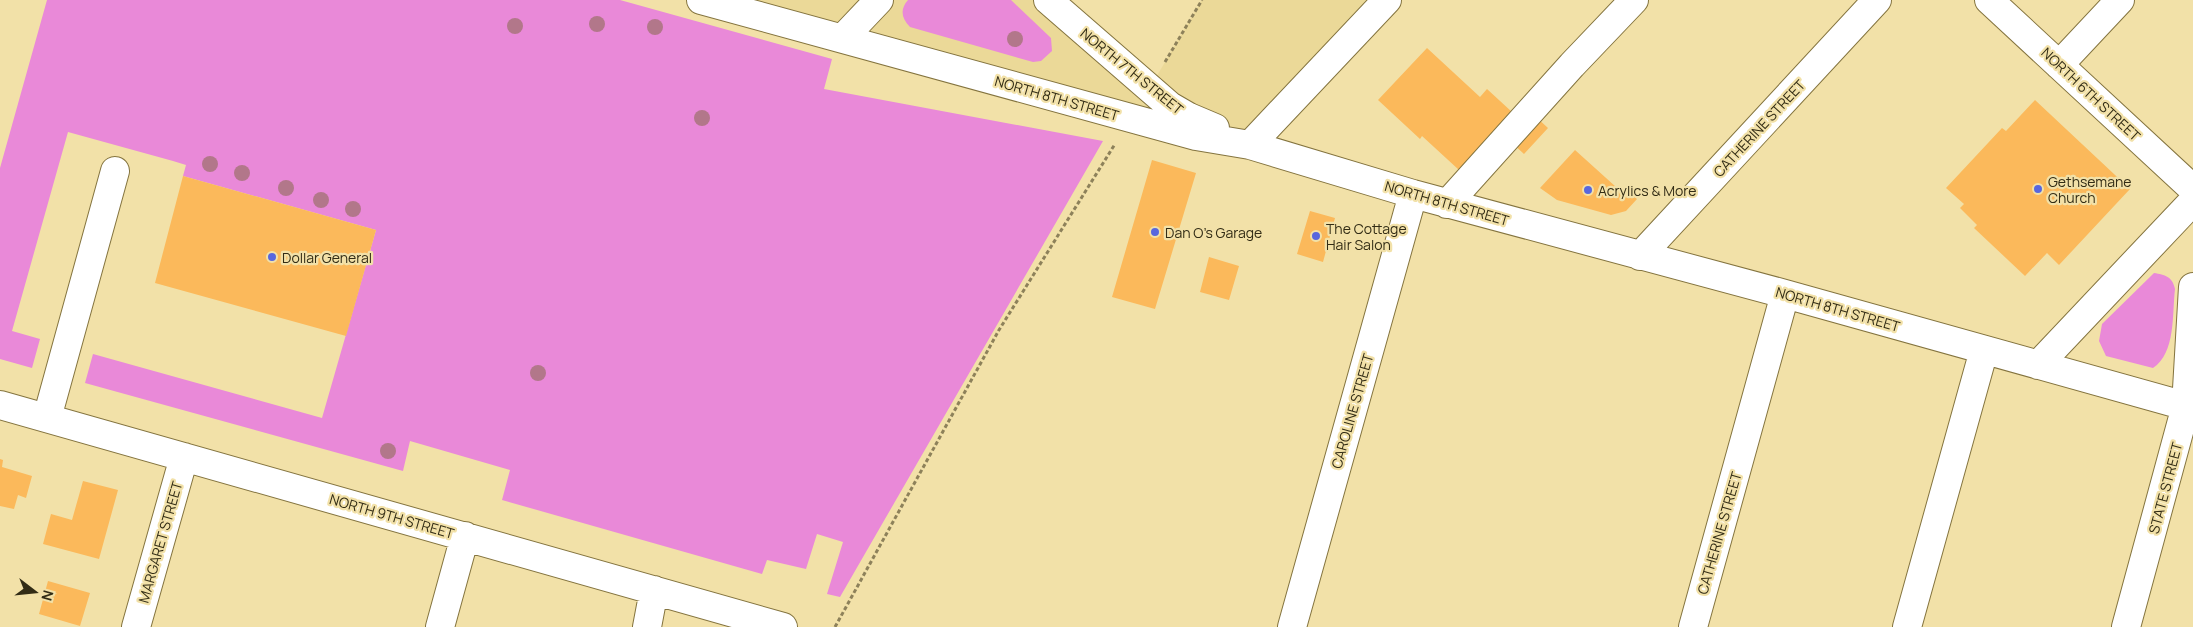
<svg xmlns="http://www.w3.org/2000/svg" width="2193" height="627" viewBox="0 0 2193 627" font-family="Manrope,sans-serif">
  <style>
    .built { fill: #ebd998 }
    .green { fill: #e989d8 }
    .building { fill: #fbb95b }
    .lines { fill: none; stroke-linecap: round; stroke-linejoin: round }
    .minor-casing { stroke: #84743f; stroke-width: 30 }
    .path { stroke: #8d815a; stroke-width: 3; stroke-dasharray: 4 2.5; stroke-linecap: butt }
    .minor { stroke: #fff; stroke-width: 28 }
    .tree { fill: #b2778a }
    .poi-dot { fill: #5867de; stroke: #f2e1a8; stroke-width: 2 }
    .labels { text-anchor: middle; dominant-baseline: central; stroke-width: 4.5; stroke-linejoin: round; paint-order: stroke }
    .street-label { font-size: 14px; fill: #322c15; stroke: #f2e1a8 }
    .poi-label { font-size: 14px; fill: #322c15; stroke: #f2e1a8; text-anchor: start }
  </style>
  <rect width="100%" height="100%" fill="#f2e1a8"/>
  <!-- built -->
  <path class="built" d="M705,0H1048L1149,89L1202,0H1387L1250,145Z"/>
  <!-- green -->
  <path class="green" d="M47,0H620L832,59L824,89L1103,141L840,597L827,594L843,542L817,534L806,569L767,560L762,574L502,500L510,470L410,441L403,471L85,383L93,354L322,418L376,230L183,176L186,165L173,161L68,132L12,331L40,339L32,368L0,359V168Z
    M908,0H1011L1051,38L1052,51L1041,61L1033,62L910,27C901,18 900,9 908,0Z
    M2154,273C2165,275 2172,276 2175,289C2172,314 2176,353 2153,368L2106,356L2099,341L2102,324Z"/>
  <!-- building -->
  <path class="building" d="M1427,48L1480,97L1487,89L1512,112L1459,170L1422,136L1420,139L1378,100Z
    M2035,100L2130,189L2059,265L2047,253L2025,276L1974,228L1977,225L1960,208L1964,204L1946,188L2002,128L2006,131Z
    M1535,116L1548,128L1524,154L1511,142Z
    M1575,150L1626,196L1630,192L1637,199L1626,211L1611,215L1557,200L1540,188Z
    M1152,160L1196,173L1155,309L1112,297Z
    M183,176L376,230L346,336L155,283Z
    M1310,211L1335,218L1323,262L1297,254Z
    M1209,257L1239,266L1229,300L1200,292Z
    M0,459L3,460L2,467L32,476L26,498L18,495L14,509L0,506Z
    M83,481L118,490L99,559L43,544L51,514L72,520Z
    M48,581L90,593L80,626L39,614Z"/>
  <g class="lines">
    <defs>
      <path id="minor" d="M701,0L1196,136L1250,145L1413,194L1785,294L2193,408
        M1048,0L1170,106L1189,117L1215,128
        M1989,0L2193,189
        M843,38L879,0
        M2059,65L2120,0
        M1250,145L1387,0
        M1447,204L1572,65L1634,0
        M1640,256L1877,0
        M2038,365L2193,201
        M0,405L783,627
        M47,418L115,171
        M136,627L184,457
        M440,627L465,536
        M647,627L654,590
        M1292,627L1413,194
        M1693,627L1785,294
        M1907,627L1984,350
        M2126,627L2186,406L2193,287"/>
    </defs>
    <!-- minor casing -->
    <use href="#minor" class="minor-casing"/>
    <!-- path -->
    <path class="path" d="M1165,62L1202,0
      M835,627L999,330L1115,144"/>
    <!-- minor -->
    <use href="#minor" class="minor"/>
  </g>
  <!-- trees -->
  <g class="tree">
    <circle cx="597" cy="24" r="8"/>
    <circle cx="515" cy="26" r="8"/>
    <circle cx="655" cy="27" r="8"/>
    <circle cx="1015" cy="39" r="8"/>
    <circle cx="702" cy="118" r="8"/>
    <circle cx="210" cy="164" r="8"/>
    <circle cx="242" cy="173" r="8"/>
    <circle cx="286" cy="188" r="8"/>
    <circle cx="321" cy="200" r="8"/>
    <circle cx="353" cy="209" r="8"/>
    <circle cx="538" cy="373" r="8"/>
    <circle cx="388" cy="451" r="8"/>
  </g>
  <!-- markers -->
  <g class="poi-dot">
    <circle cx="2038" cy="189" r="5"/>
    <circle cx="1588" cy="190" r="5"/>
    <circle cx="1155" cy="232" r="5"/>
    <circle cx="1316" cy="236" r="5"/>
    <circle cx="272" cy="257" r="5"/>
  </g>
  <g class="labels">
    <!-- street labels -->
    <g class="street-label">
      <text transform="translate(1132 71) rotate(39)">NORTH 7TH STREET</text>
      <text transform="translate(2091 94) rotate(43)">NORTH 6TH STREET</text>
      <text transform="translate(1057 98) rotate(16)">NORTH 8TH STREET</text>
      <text transform="translate(1759 128) rotate(-47)">CATHERINE STREET</text>
      <text transform="translate(1447 203) rotate(16)">NORTH 8TH STREET</text>
      <text transform="translate(1838 309) rotate(16)">NORTH 8TH STREET</text>
      <text transform="translate(1352 411) rotate(-74)">CAROLINE STREET</text>
      <text transform="translate(2165 488) rotate(-75)">STATE STREET</text>
      <text transform="translate(392 516) rotate(16)">NORTH 9TH STREET</text>
      <text transform="translate(1719 533) rotate(-74)">CATHERINE STREET</text>
      <text transform="translate(160 542) rotate(-74)">MARGARET STREET</text>
    </g>
    <!-- poi labels -->
    <g class="poi-label">
      <text x="2048" y="181">Gethsemane<tspan x="2048" dy="16">Church</tspan></text>
      <text x="1598" y="190">Acrylics &amp; More</text>
      <text x="1326" y="228">The Cottage<tspan x="1326" dy="16">Hair Salon</tspan></text>
      <text x="1165" y="232">Dan O's Garage</text>
      <text x="282" y="257">Dollar General</text>
    </g>
  </g>
  <!-- north arrow -->
  <g transform="translate(35 592) rotate(106)" stroke="#f2e1a8" stroke-width="4" paint-order="stroke">
  <path d="M0-4L9 19L0 12L-9 19Z" fill="#322c15"/>
  <text y="-8" font-size="14" font-weight="bold" text-anchor="middle" fill="#322c15">N</text>
  </g>
</svg>
